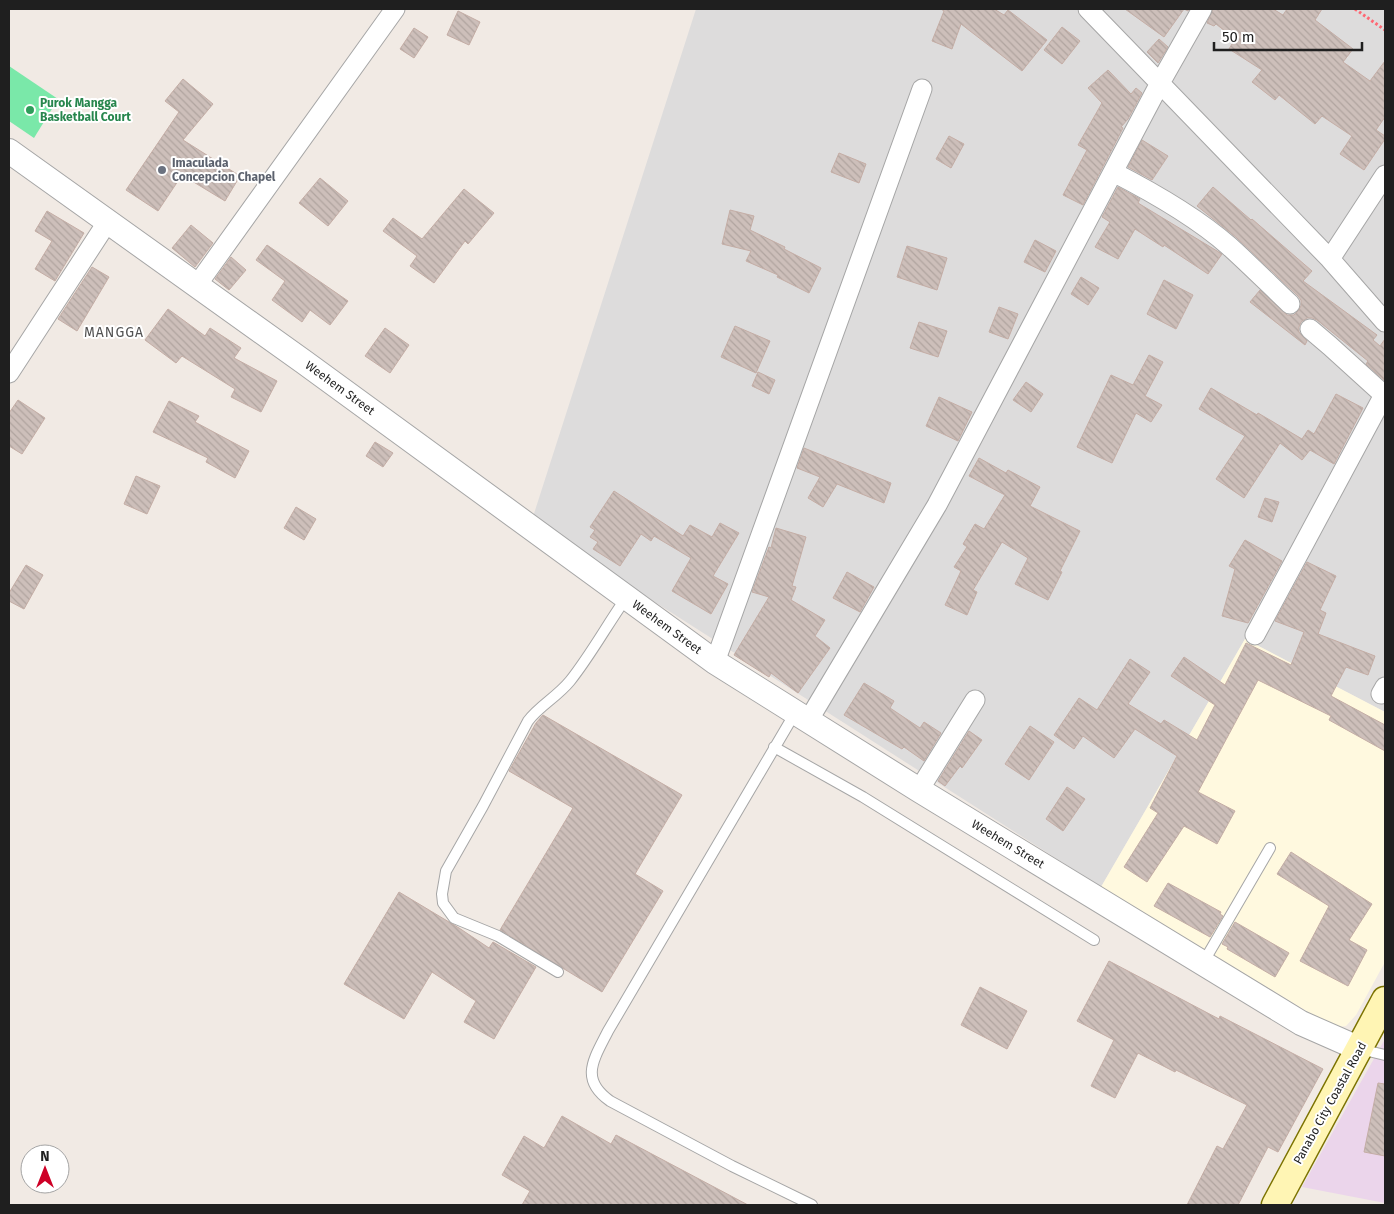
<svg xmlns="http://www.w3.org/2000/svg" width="1394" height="1214" viewBox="0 0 1394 1214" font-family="'Fira Sans',sans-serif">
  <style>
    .residential { fill: #dddcdc }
    .industrial { fill: #ebd5eb }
    .education { fill: #fff9df }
    .pitch { fill: #7ae8a9 }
    .building { fill: url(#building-back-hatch); stroke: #c4ada5 }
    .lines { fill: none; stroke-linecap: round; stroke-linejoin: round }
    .service-casing { stroke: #a6a6a6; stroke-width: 12 }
    .minor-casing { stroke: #a6a6a6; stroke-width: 21 }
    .tertiary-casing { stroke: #a6a6a6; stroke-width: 26 }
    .secondary-casing { stroke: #7c7300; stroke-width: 29 }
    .path { stroke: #ff6773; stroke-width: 3; stroke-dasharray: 2.5 2.5; stroke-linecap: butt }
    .service { stroke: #fff; stroke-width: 10 }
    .minor { stroke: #fff; stroke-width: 19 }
    .tertiary { stroke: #fff; stroke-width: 24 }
    .secondary { stroke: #fff5b4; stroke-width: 26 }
    .leisure-dot { fill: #2e9e5b; stroke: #fff; stroke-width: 2 }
    .worship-dot { fill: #6b7280; stroke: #fff; stroke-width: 2 }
    .labels { text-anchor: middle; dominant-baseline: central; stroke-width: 4; stroke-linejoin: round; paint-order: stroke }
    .leisure-label { font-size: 12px; font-weight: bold; fill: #27864d; stroke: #fff; text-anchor: start }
    .worship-label { font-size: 12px; font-weight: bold; fill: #5b616d; stroke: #fff; text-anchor: start }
    .street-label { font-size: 12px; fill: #1f1f1f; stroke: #fff }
    .neighbourhood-label { font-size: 14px; letter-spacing: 1px; fill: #525252; stroke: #fff }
  </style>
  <defs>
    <pattern id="building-back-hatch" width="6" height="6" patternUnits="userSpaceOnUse" patternTransform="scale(1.25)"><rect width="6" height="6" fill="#cdbfba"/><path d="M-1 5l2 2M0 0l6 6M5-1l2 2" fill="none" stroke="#b0a49f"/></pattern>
  </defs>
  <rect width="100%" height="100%" fill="#f1eae4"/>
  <!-- residential -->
  <path class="residential" d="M696,9H1385V712L1245,639L1101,887L531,523Z"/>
  <!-- industrial -->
  <path class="industrial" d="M1385,1039V1203L1302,1187Z"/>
  <!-- education -->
  <path class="education" d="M1245,639L1385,712V962L1356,1015L1346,1026L1338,1027L1323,1021L1101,887Z"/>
  <!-- pitch -->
  <path class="pitch" d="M9,66L58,99L34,138L9,121Z"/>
  <!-- building -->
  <path class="building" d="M941,9H994L1004,15L1008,10L1047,40L1022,71L961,24L952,49L932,41L944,11Z
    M1125,9H1189L1188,11L1184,9L1164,37Z
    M1213,9H1273L1283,15L1287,9H1322L1315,20L1353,49L1343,62L1370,81L1385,61V117L1376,130L1385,136V139L1364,170L1340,154L1352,136L1322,116L1315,124L1279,95L1275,100L1252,82L1262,70L1229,49L1235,39L1216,24L1214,26L1207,23Z
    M458,11L480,22L469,45L447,35Z
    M1062,27L1080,41L1062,64L1044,50Z
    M414,28L428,37L414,58L400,49Z
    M1159,39L1168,47L1158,63L1147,52Z
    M1108,70L1131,94L1136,88L1142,93L1128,119L1121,127L1123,128L1083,205L1063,195L1087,150L1078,145L1102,103L1088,88Z
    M183,79L213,104L183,140L240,176L225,201L182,175L158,211L126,190L179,112L165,101Z
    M949,136L964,144L951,168L936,159Z
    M1142,140L1168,156L1152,180L1128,167Z
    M839,153L866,164L859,183L831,172Z
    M320,178L348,201L328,226L299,203Z
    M1118,187L1140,199L1138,203L1222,254L1208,274L1164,245L1163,247L1135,229L1118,259L1095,247L1110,222L1102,217Z
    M1213,187L1251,220L1252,219L1312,271L1303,281L1377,335L1373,340L1380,346L1385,339V381L1366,364L1368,361L1317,320L1312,318H1307L1301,322L1299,327V332L1307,341L1305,345L1250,302L1260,290L1287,315H1294L1298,311L1301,306V300L1298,296L1237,238L1197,206Z
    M464,189L494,213L468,244L465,241L434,283L410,266L417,256L383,231L393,218L422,239Z
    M730,210L754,216L750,230L785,247L784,249L821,268L809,293L777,277L778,275L746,261L751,251L722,244Z
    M47,211L84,233L55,281L35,269L52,241L35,231Z
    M191,225L213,243L195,267L172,248Z
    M1035,240L1056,251L1045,272L1024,262Z
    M267,245L348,301L330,325L310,310L302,322L272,300L285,281L256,260Z
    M907,246L947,258L937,290L897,277Z
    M231,257L246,270L229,290L215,279Z
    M92,267L109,277L77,331L58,319Z
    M1081,277L1099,288L1088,305L1071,294Z
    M1164,280L1193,295L1176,329L1147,314Z
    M999,307L1018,314L1008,339L989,332Z
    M168,309L205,336L210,328L241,348L234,358L277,381L261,412L231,397L235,389L182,356L176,363L145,340Z
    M919,322L947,331L938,357L910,348Z
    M735,326L770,341L756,373L721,357Z
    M385,328L409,345L390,373L365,356Z
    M1149,355L1163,362L1145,396L1162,405L1151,422L1136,413L1112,463L1077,447L1111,375L1133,385Z
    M758,372L775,380L769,394L752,386Z
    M1026,382L1043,394L1031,412L1013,400Z
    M1211,388L1257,415L1258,413L1302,439L1308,430L1314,434L1336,394L1363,408L1334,464L1310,450L1302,460L1280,443L1244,498L1216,479L1245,436L1199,409Z
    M939,397L972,412L958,441L926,426Z
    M18,400L45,418L22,454L9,446V413Z
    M169,401L199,416L195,422L249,451L235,478L206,462L208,458L153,432Z
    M375,442L393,453L383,467L366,456Z
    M804,448L891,483L884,503L837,484L823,507L808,498L820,477L797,468Z
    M979,458L1006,473L1008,470L1040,487L1030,506L1080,531L1060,571L1062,572L1048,600L1015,584L1028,558L1002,542L973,590L977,592L967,615L945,605L961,571L954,567L967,547L963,544L975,524L984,529L1005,495L969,476Z
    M136,476L160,486L147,514L124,504Z
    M614,491L683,536L690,525L712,537L720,523L739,533L713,576L728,584L711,614L672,591L691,558L654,536L651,541L641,534L620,566L593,549L598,542L590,537L595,530L590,527Z
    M1265,498L1279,502L1272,522L1258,517Z
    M296,507L316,519L304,540L284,528Z
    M776,528L806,537L792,586L796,587L791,600L825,620L815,636L830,648L798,693L771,673L769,677L734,655L769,597L752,592L769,547L771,548Z
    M1245,540L1282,561L1248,623L1222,616L1235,569L1229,566Z
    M1307,562L1336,576L1320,610L1326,613L1318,634L1375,656L1368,675L1346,667L1331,696L1385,725V751L1329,720L1331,716L1258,680L1198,792L1235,811L1217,844L1184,826L1147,882L1124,867L1158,813L1150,808L1177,756L1135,729L1114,758L1083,736L1074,749L1054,735L1079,698L1097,710L1130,659L1150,672L1128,704L1161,724L1164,720L1197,740L1215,705L1171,676L1184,657L1225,685L1246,643L1291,665L1304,632L1275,621Z
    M26,565L43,575L24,609L9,601V593Z
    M847,572L874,587L860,612L833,598Z
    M864,683L894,701L890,708L920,728L924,722L941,733L924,761L904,747L902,749L844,715Z
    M543,715L682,795L635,874L663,891L602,992L500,930L573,808L509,771L536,723Z
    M1030,726L1054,742L1029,780L1005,764Z
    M969,731L982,740L962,768L960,766L945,786L938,781Z
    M1067,787L1085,799L1063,831L1046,819Z
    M1291,852L1372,904L1349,940L1367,950L1348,986L1300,961L1329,906L1277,874Z
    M1168,883L1221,912L1220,914L1223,916L1210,937L1154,906Z
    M399,892L459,928L489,948L493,942L536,967L494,1039L464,1022L476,1001L432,972L404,1019L344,984Z
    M1235,922L1289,953L1275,977L1227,949L1228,947L1222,944Z
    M1109,961L1219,1019L1220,1016L1323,1069L1278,1152L1268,1147L1238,1205H1187L1217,1146L1223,1149L1247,1105L1176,1070L1175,1072L1138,1053L1115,1098L1091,1086L1114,1040L1077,1021Z
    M980,987L1027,1011L1007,1049L961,1025Z
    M1378,1083L1385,1084V1156L1364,1152Z
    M562,1116L611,1144L616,1135L748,1205H522L530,1191L502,1175L524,1136L544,1148Z"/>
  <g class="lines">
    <defs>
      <path id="service" d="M795,713L608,1031C594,1059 579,1079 610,1101L732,1166L812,1205
        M774,747L863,797L1094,940
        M1203,963L1270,848
        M558,972L498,936L454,918L443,903L442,894L446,871L483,806L528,721C539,706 557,697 570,681C590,656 607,625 626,598
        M1360,1049L1385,1055"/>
      <path id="minor" d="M1088,9L1330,259L1385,322
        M1113,172C1152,192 1196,217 1229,246C1250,265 1270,285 1290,304
        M1330,259L1385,175
        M197,285L395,9
        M1310,329L1330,346L1384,395
        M9,373L108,221
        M1255,635L1385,393
        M715,662L922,89
        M1381,694L1385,687
        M808,721L937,505L1160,83L1202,9
        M919,790L975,700"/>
      <path id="tertiary" d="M9,151L304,362L715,662L919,790L1301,1023L1360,1049"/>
      <path id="secondary" d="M1275,1205L1385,1000"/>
    </defs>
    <!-- service casing -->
    <use href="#service" class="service-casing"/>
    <!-- minor casing -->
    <use href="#minor" class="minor-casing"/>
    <!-- tertiary casing -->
    <use href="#tertiary" class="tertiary-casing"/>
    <!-- secondary casing -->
    <use href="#secondary" class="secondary-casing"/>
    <!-- path -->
    <path class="path" d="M1355,9L1385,30"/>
    <!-- service -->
    <use href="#service" class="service"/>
    <!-- minor -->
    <use href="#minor" class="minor"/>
    <!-- tertiary -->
    <use href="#tertiary" class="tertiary"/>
    <!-- secondary -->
    <use href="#secondary" class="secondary"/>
  </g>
  <!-- markers -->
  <circle class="leisure-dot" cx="30" cy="110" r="5"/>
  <circle class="worship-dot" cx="162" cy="170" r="5"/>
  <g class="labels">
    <!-- leisure labels -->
    <g class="leisure-label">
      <text x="40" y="103">Purok Mangga<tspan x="40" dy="14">Basketball Court</tspan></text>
    </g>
    <!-- worship labels -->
    <g class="worship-label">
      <text x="172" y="163">Imaculada<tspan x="172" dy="14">Concepcion Chapel</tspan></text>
    </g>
    <!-- street labels -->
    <g class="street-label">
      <text transform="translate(340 388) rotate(36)">Weehem Street</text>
      <text transform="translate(667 627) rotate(36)">Weehem Street</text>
      <text transform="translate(1008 844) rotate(31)">Weehem Street</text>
      <text transform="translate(1330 1103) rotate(-61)">Panabo City Coastal Road</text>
    </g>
    <!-- neighbourhood labels -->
    <g class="neighbourhood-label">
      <text x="114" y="332">MANGGA</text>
    </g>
  </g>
  <!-- border -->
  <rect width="1394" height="1214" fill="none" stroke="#1f1f1f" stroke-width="20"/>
  <!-- north arrow -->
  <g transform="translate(45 1169)"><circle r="24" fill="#ffffff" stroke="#a5a5a5"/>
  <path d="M0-4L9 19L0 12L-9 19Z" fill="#ce0026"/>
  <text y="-8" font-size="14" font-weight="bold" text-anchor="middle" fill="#1f1f1f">N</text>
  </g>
  <!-- scale -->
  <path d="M1214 42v8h148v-8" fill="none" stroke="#1f1f1f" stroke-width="2.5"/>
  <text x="1222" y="42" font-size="15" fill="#1f1f1f" stroke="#ffffff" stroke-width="4" paint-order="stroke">50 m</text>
</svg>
